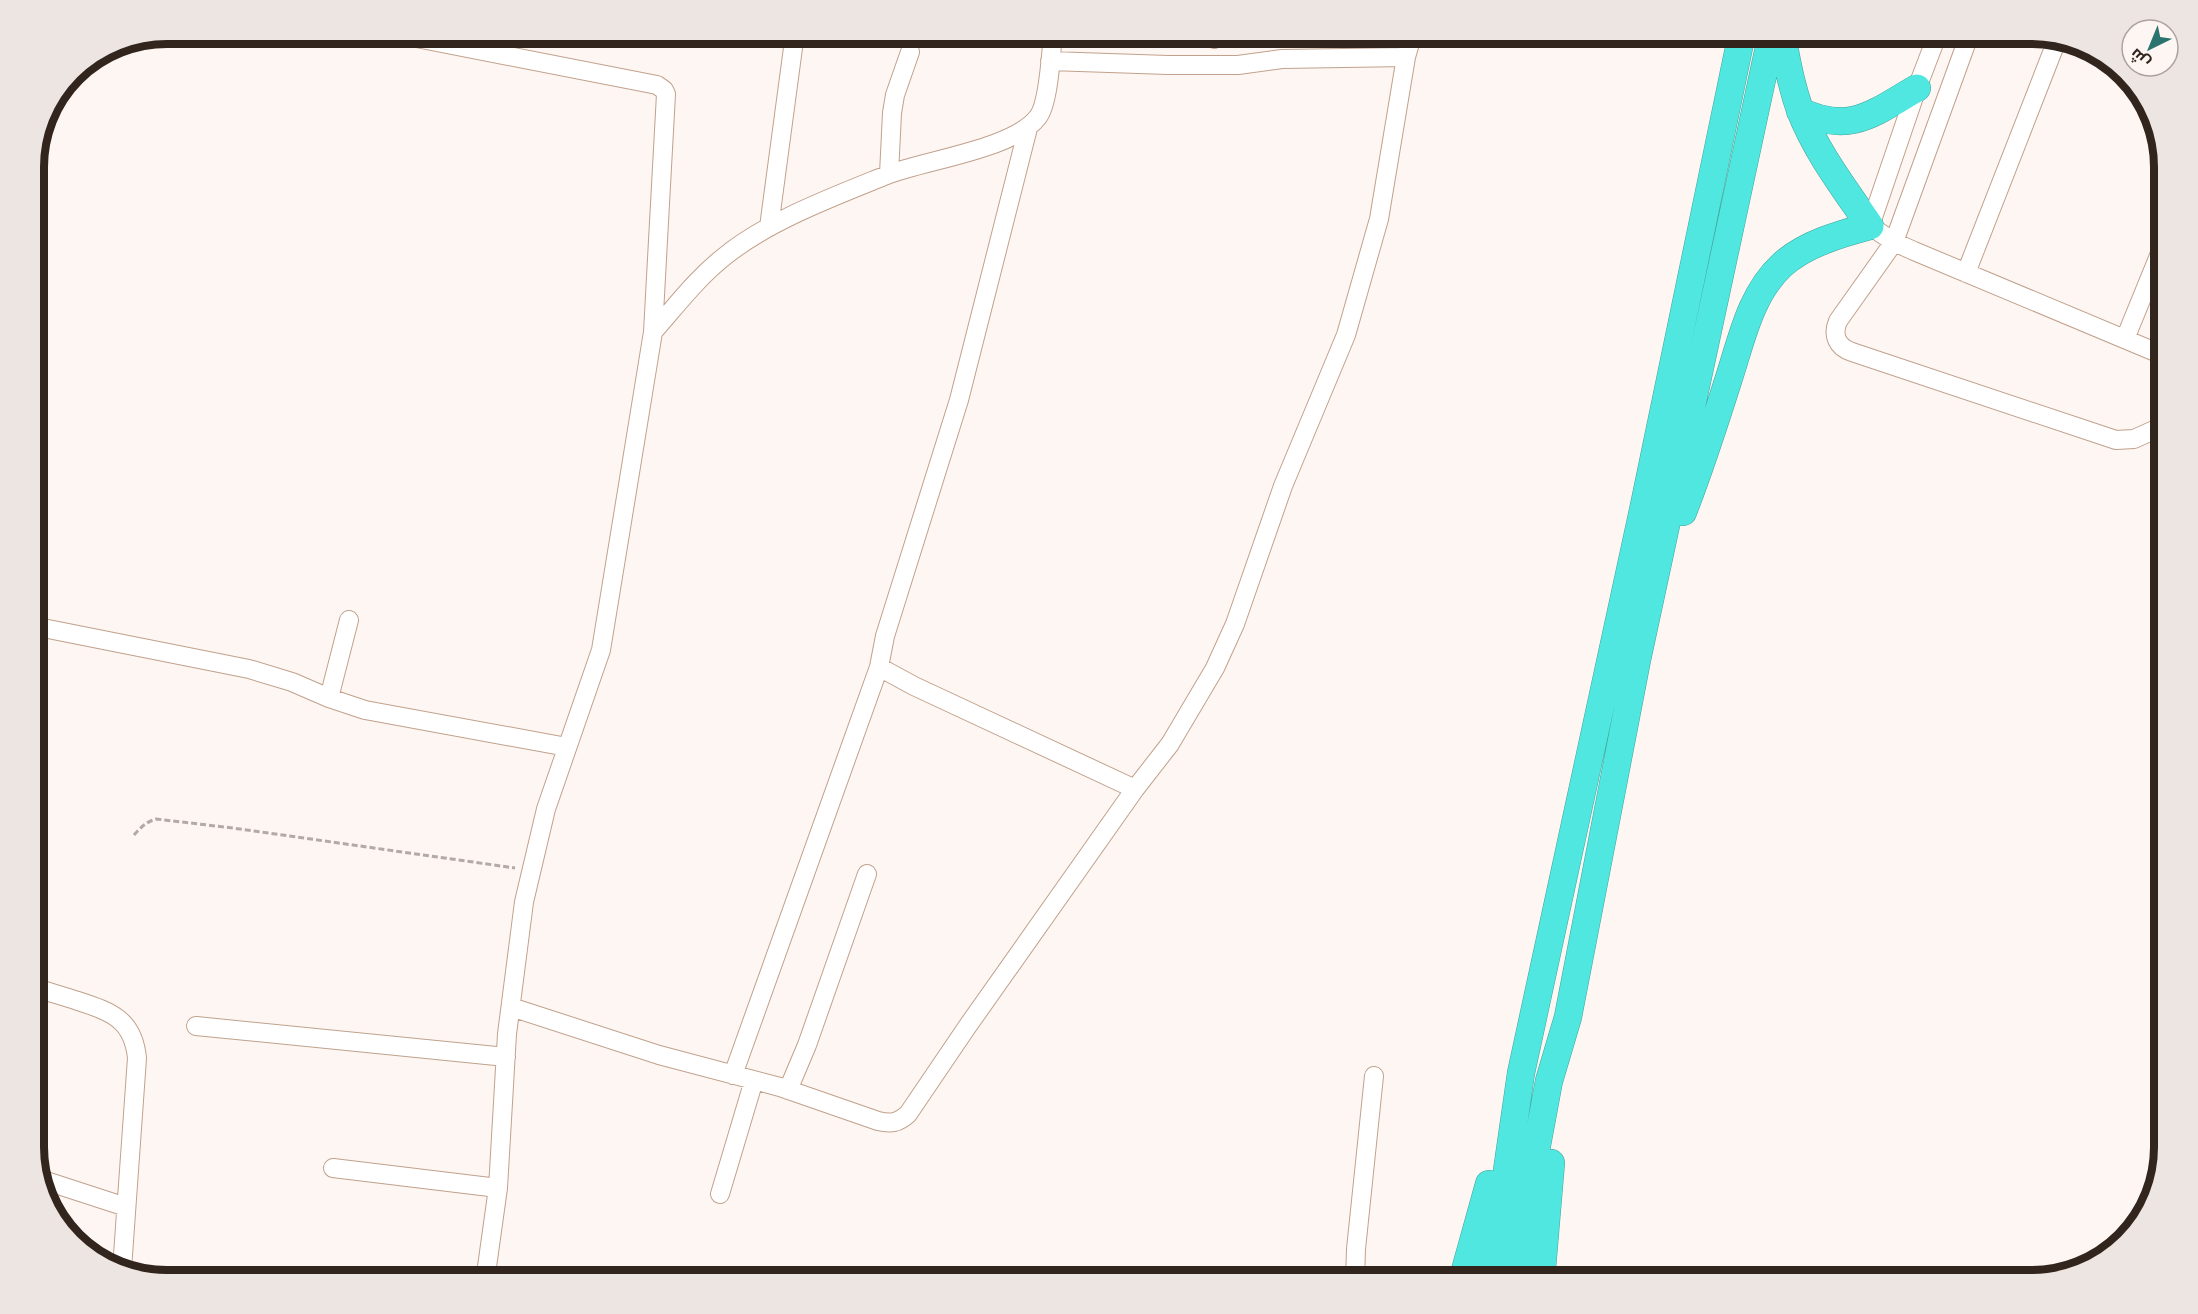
<svg xmlns="http://www.w3.org/2000/svg" width="2198" height="1314" viewBox="0 0 2198 1314" font-family="Quicksand,Cairo,sans-serif">
  <style>
    .lines { fill: none; stroke-linecap: round; stroke-linejoin: round }
    .minor-casing { stroke: #c1a18c; stroke-width: 20 }
    .highway-casing { stroke: #45a39b; stroke-width: 28 }
    .path { stroke: #b3aaa5; stroke-width: 3; stroke-dasharray: 6 3; stroke-linecap: butt }
    .minor { stroke: #fff; stroke-width: 18 }
    .highway { stroke: #4fe7df; stroke-width: 27 }
    .rim { fill: none; stroke: #32251d; stroke-width: 8 }
  </style>
  <rect width="100%" height="100%" fill="#fdf6f2"/>
  <g class="lines">
    <defs>
      <path id="minor" d="M391,33L657,85L664,90L666,94L653,332L601,650L546,809L524,902L507,1034L498,1188L485,1281
        M1214,33L1215,39
        M1938,33L1917,88L1870,226L1894,242L1914,251L2165,356
        M1970,33L1894,242L1838,321C1832,335 1837,347 1852,352L2116,440L2134,439L2165,425
        M1050,61L1168,65H1238L1282,59L1406,57
        M1028,128L959,400L885,636L879,667L914,686L1135,789
        M889,174L892,113L895,95L910,52
        M769,227L795,33
        M1966,273L2057,40
        M653,332C676,306 697,278 725,256C768,221 835,196 887,175C925,160 1014,149 1038,117C1049,103 1051,53 1053,33
        M2125,339L2165,241
        M33,626L249,669L292,682L329,698L365,710L567,747
        M329,698L349,620
        M33,987C48,992 63,996 78,1001C111,1012 133,1019 137,1058L122,1269
        M511,1007L659,1055L780,1087L878,1121C891,1124 898,1123 908,1114L967,1027L1135,789L1170,744L1215,668L1235,624L1283,486L1346,335L1379,219L1406,57L1413,33
        M196,1026L506,1057
        M733,1075L879,667
        M788,1090L807,1045L867,874
        M2165,1130V1140
        M333,1168L498,1188
        M40,1179L126,1207
        M720,1194L754,1080
        M1355,1281L1356,1249L1374,1076"/>
      <path id="highway" d="M1800,111C1850,135 1874,113 1917,88
        M1683,512C1700,469 1714,425 1728,381C1741,342 1750,294 1782,265C1805,244 1840,234 1870,226C1845,189 1816,152 1800,110C1791,85 1786,59 1782,33
        M1462,1281L1489,1184
        M1491,1281L1521,1073L1643,510L1742,33
        M1516,1281L1530,1183L1549,1081L1568,1017L1637,660L1772,33
        M1541,1281L1551,1163"/>
    </defs>
    <!-- minor casing -->
    <use href="#minor" class="minor-casing"/>
    <!-- highway casing -->
    <use href="#highway" class="highway-casing"/>
    <!-- path -->
    <path class="path" d="M134,835C141,827 146,822 156,819L233,828L515,868"/>
    <!-- minor -->
    <use href="#minor" class="minor"/>
    <!-- highway -->
    <use href="#highway" class="highway"/>
  </g>
  <!-- crop -->
  <path d="M0 0H2198V1314H0ZM167 44H2031A123 123 0 0 1 2154 167V1147A123 123 0 0 1 2031 1270H167A123 123 0 0 1 44 1147V167A123 123 0 0 1 167 44Z" fill="#ede5e1" fill-rule="evenodd"/>
  <path class="rim" d="M167 44H2031A123 123 0 0 1 2154 167V1147A123 123 0 0 1 2031 1270H167A123 123 0 0 1 44 1147V167A123 123 0 0 1 167 44Z"/>
  <!-- north arrow -->
  <g transform="translate(2150 48) rotate(223)"><circle r="28" fill="#fdf6f2" stroke="#aca29d" stroke-width="1.5"/>
  <path d="M0-4.5L10 22L0 15L-10 22Z" fill="#2a736f"/>
  <text y="-9" font-size="16" font-weight="bold" text-anchor="middle" fill="#32251d">ش</text>
  </g>
</svg>
